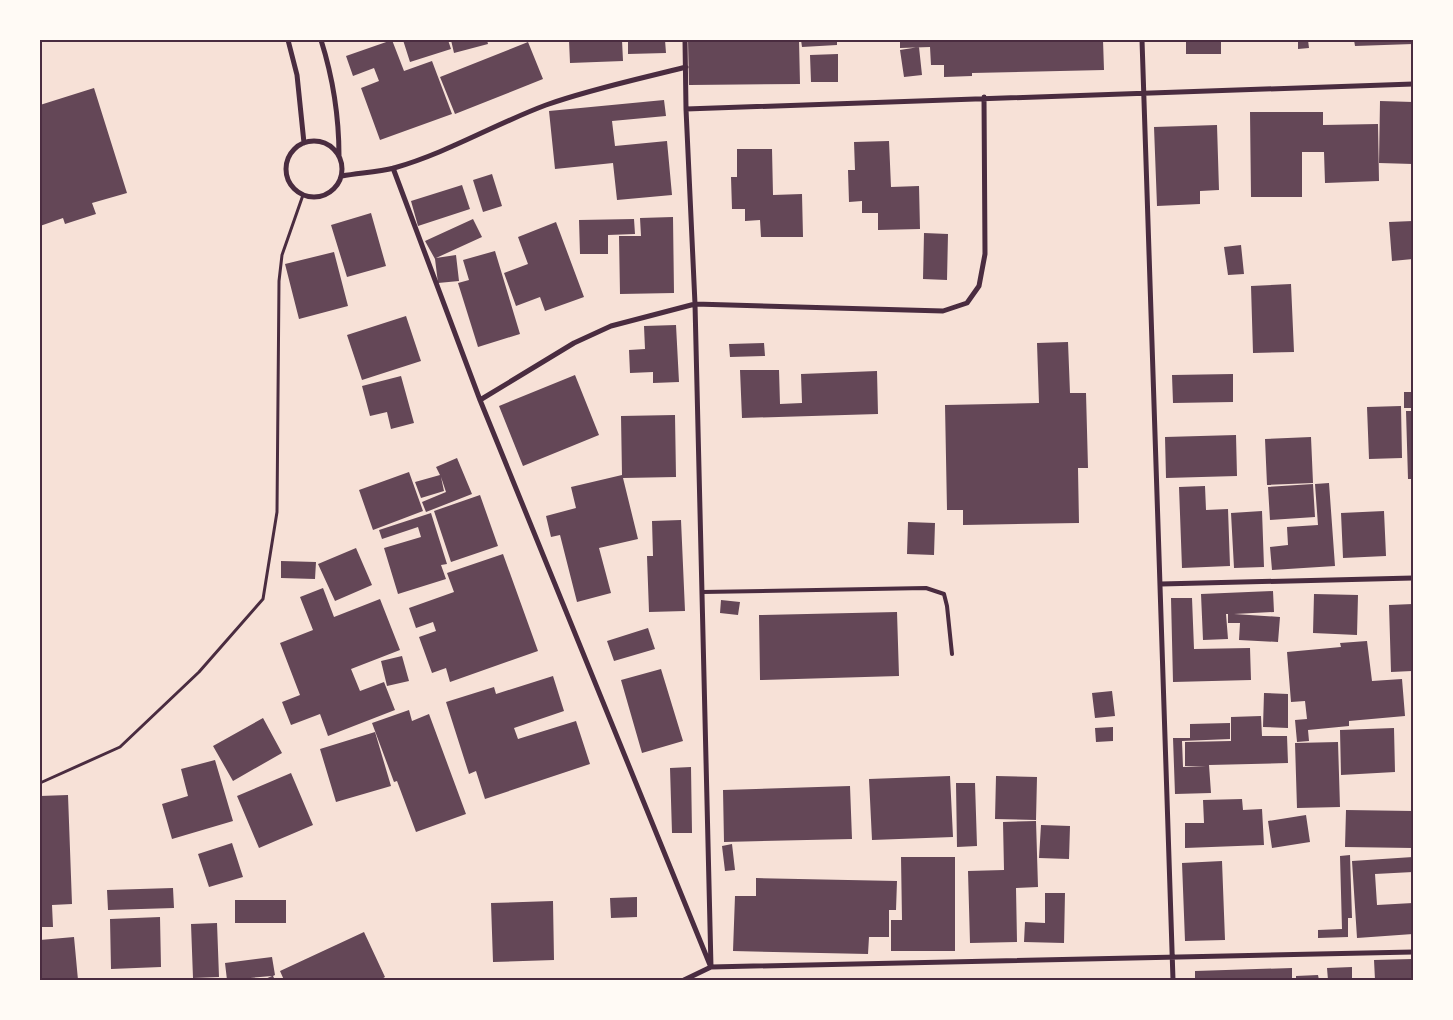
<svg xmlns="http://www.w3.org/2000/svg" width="1453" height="1020" viewBox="0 0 1453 1020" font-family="'Libre Baskerville',serif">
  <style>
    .building { fill: #644757 }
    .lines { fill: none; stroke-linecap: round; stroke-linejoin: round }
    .path { stroke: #4a2c40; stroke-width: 3 }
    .service { stroke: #4a2c40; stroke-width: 4 }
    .minor { stroke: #4a2c40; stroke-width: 5 }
    .neatline { fill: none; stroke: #4a2c40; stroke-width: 2 }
  </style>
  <rect width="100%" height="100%" fill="#f7e1d7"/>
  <!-- building -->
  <path class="building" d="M392,40L404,71L432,61L452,114L380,140L361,88L379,81L374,68L353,76L346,56Z
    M403,40H448L451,49L410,62Z
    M451,40H487L488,44L454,53Z
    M569,40H622L623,61L570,63Z
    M628,40H665L666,53L628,54Z
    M688,40H799L800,84L689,85Z
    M801,40H837V45L802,47Z
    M900,40H1103L1104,70L972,73V76L944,77V65H931L930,47L900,48Z
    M1186,40H1221V54H1186Z
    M1298,40H1308L1309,48L1298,49Z
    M1354,40H1413V44L1355,46Z
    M528,42L543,79L455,114L440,77Z
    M919,47L922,75L904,77L900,50Z
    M838,54V82H811L810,55Z
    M94,88L127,193L92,203L96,214L65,224L63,218L40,226V105Z
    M664,100L666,116L612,121L615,146L667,141L672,195L617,200L613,163L555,169L549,111Z
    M1380,101L1413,102V164L1379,163Z
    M1250,112H1323V125L1378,124L1379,181L1325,183L1324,152H1302V197H1251Z
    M1217,125L1219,190L1200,191V204L1157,206L1154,127Z
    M889,141L891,187L919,186L920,229L878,230V213H862V201L849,202L848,170H855L854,142Z
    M737,149H772L773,195L802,194L803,237H761L760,220L745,221V209H732L731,177H737Z
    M492,174L502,206L483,212L473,180Z
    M462,185L470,209L418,226L411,201Z
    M371,213L386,266L347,277L331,225Z
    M673,217L674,293L620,294L619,236H641L640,218Z
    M473,219L482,237L436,258L456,255L459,281L438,283L435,259L425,241Z
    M634,219L635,234L608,235V254H580L579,220Z
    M1413,221V259L1392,261L1389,222Z
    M556,222L584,297L545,311L540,297L516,306L504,273L528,264L518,237Z
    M924,233L948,234L947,280L923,279Z
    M1241,245L1244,274L1228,275L1224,247Z
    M495,251L520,334L478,347L458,283L469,280L463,260Z
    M334,252L348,306L299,319L285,264Z
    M1291,284L1294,352L1253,353L1251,286Z
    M406,316L421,361L362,380L347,335Z
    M676,325L679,382L653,383V372L630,373L629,350L645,349L644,326Z
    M1068,342L1070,393H1086L1088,468H1078L1079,523L963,525V510H947L945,405L1039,403L1037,343Z
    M764,343L765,356L730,357L729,344Z
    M740,370H779L780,404L802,403L801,374L877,371L878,414L742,418Z
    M1233,374V402L1173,403L1172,375Z
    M575,375L599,435L523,466L499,406Z
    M401,376L414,423L391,429L387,412L370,416L362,386Z
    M1404,392H1413V408H1404Z
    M1401,406L1402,458L1369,459L1367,407Z
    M1406,411H1413V479H1408Z
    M675,415L676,477L623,478L638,539L599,548L611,593L577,602L560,535L551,537L546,516L576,508L571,487L622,475L621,416Z
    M1236,435L1237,476L1166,478L1165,437Z
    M1311,437L1313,483L1267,485L1265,439Z
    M457,458L472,494L426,512L422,502L446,492L441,477L444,491L421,498L415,482L440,475L436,467Z
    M409,472L423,511L373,530L359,490Z
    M1329,483L1335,566L1272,570L1270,547L1288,545L1287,527L1318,525L1315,484Z
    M1313,484L1315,517L1270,520L1268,487Z
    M1205,486L1206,510L1228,509L1230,566L1182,568L1179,487Z
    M480,495L498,546L451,562L434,511Z
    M1262,511L1264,567L1234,568L1231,513Z
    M1384,511L1386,556L1343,558L1341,513Z
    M431,513L447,564L441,565L446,579L398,594L384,548L421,537L418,527L382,539L379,530Z
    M681,520L685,611L649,612L647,556H653L652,521Z
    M908,522L935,523L934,555L907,554Z
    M356,548L372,585L335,601L318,564Z
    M503,554L538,651L450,682L446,668L432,673L419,637L436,631L433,622L416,628L409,608L454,592L447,573Z
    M281,561L316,562L315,579L281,578Z
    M323,588L334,617L380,599L400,650L351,669L360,691L384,682L395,710L328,736L320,714L291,725L282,702L300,695L280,643L313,630L300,597Z
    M1273,591L1274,612L1234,614L1280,617L1278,642L1239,640L1240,623H1228V614H1226L1228,639L1203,640L1201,594Z
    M1314,594L1358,595L1357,635L1313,633Z
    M1171,598H1192L1194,649L1250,648L1251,680L1173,682Z
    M721,600L740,602L738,615L720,613Z
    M1413,604L1412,671L1391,672L1389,605Z
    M897,612L899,676L760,680L759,615Z
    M648,628L655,649L614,661L607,641Z
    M1367,641L1372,681L1402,679L1405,716L1349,721V726L1308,730L1309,741L1297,742L1295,720L1307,719L1305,701L1291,702L1287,652L1341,647L1340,643Z
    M402,656L409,681L387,686L381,661Z
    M661,669L683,741L642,753L621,680Z
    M553,676L564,711L514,728L518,739L576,721L590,764L485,799L476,771L469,774L446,702L494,687L496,694Z
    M1112,691L1115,716L1095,718L1092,693Z
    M1264,693L1288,694V728L1263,727Z
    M409,710L412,721L429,714L466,814L416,832L397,781L394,782L372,723Z
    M1261,716L1262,736H1287L1288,763L1209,765L1211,793L1175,794L1173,738H1190V724L1230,723V739L1182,741L1183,767L1206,766H1185V742L1231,741V717Z
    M263,718L282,753L233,781L213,746Z
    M1113,727V741L1096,742L1095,728Z
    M1394,728L1395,772L1341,775L1340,730Z
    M375,732L391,786L336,802L320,749Z
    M1338,742L1340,807L1297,808L1295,743Z
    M215,760L233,821L172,839L162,804L188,796L181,769Z
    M691,767L692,833H672L670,768Z
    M291,773L313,825L259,848L237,796Z
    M950,776L953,837L872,840L869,779Z
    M996,776L1037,777L1036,820L995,819Z
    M956,783H975L977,846L957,847Z
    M850,786L852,839L724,842L723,790Z
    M68,795L72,904L52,905L53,927H40V796Z
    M1242,799L1243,810L1262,809L1264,845L1185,848V823H1204L1203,800Z
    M1346,810L1413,811V848L1345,847Z
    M1306,815L1310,842L1272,848L1268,821Z
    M1036,821L1038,887L1016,888L1017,942L970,943L968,871L1004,870L1003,822Z
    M1041,825L1070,826L1069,859L1039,858Z
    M232,843L243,877L209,887L198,854Z
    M732,844L735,870L725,871L722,846Z
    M1350,855L1352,918H1348V937L1318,938V930L1342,929L1340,856Z
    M901,857H955V951H891V920H902Z
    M1413,857V872L1375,874L1377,905L1413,903V934L1357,938L1352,861Z
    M1222,861L1225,940L1185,941L1182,863Z
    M756,878L897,881L896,910H889V937H869L868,954L733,951L735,896H756Z
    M173,888L174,908L108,910L107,890Z
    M1045,893H1065L1064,943L1024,942L1025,922L1045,923Z
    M637,897V917L611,918L610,898Z
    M235,900H286V923H235Z
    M553,901L554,960L493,962L491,903Z
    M160,917L161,967L111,969L110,919Z
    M217,923L219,977L193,978L191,924Z
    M364,932L385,977L380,980H284L280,971Z
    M74,937L78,980H40V940Z
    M272,957L275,975L273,976L275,980H263L272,976L227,980L225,963Z
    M1413,959V980H1375L1374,960Z
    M1352,967V980H1328L1327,968Z
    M1292,968V980H1195V971Z
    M1318,975L1319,980H1296V976Z"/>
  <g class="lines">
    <!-- path -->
    <path class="path" d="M40,783L120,747L199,672L263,599L277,512L279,281L282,255L303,195"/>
    <!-- service -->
    <path class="service" d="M702,592L926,588L944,594L947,606L952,654"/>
    <!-- minor -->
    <path class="minor" d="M288,40L297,75L304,143
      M321,40C333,78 339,117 339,156
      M685,40L686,109L695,304L711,967
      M1142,40L1173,980
      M686,109L1413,84
      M286 169a28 28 0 1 1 56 0a28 28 0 1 1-56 0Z
      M393,168L480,400L710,965
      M342,176C359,173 378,172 394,168C447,153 495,124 546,105C591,89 639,79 686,67
      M480,400L574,343L611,326L695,304L943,311L967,303L979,286L985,254L984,97
      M1161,584L1413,578
      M684,980L711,967L1413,952"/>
  </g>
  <!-- border -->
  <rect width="1453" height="1020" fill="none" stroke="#fffaf5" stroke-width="82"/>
  <rect x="41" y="41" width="1371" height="938" class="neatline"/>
</svg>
